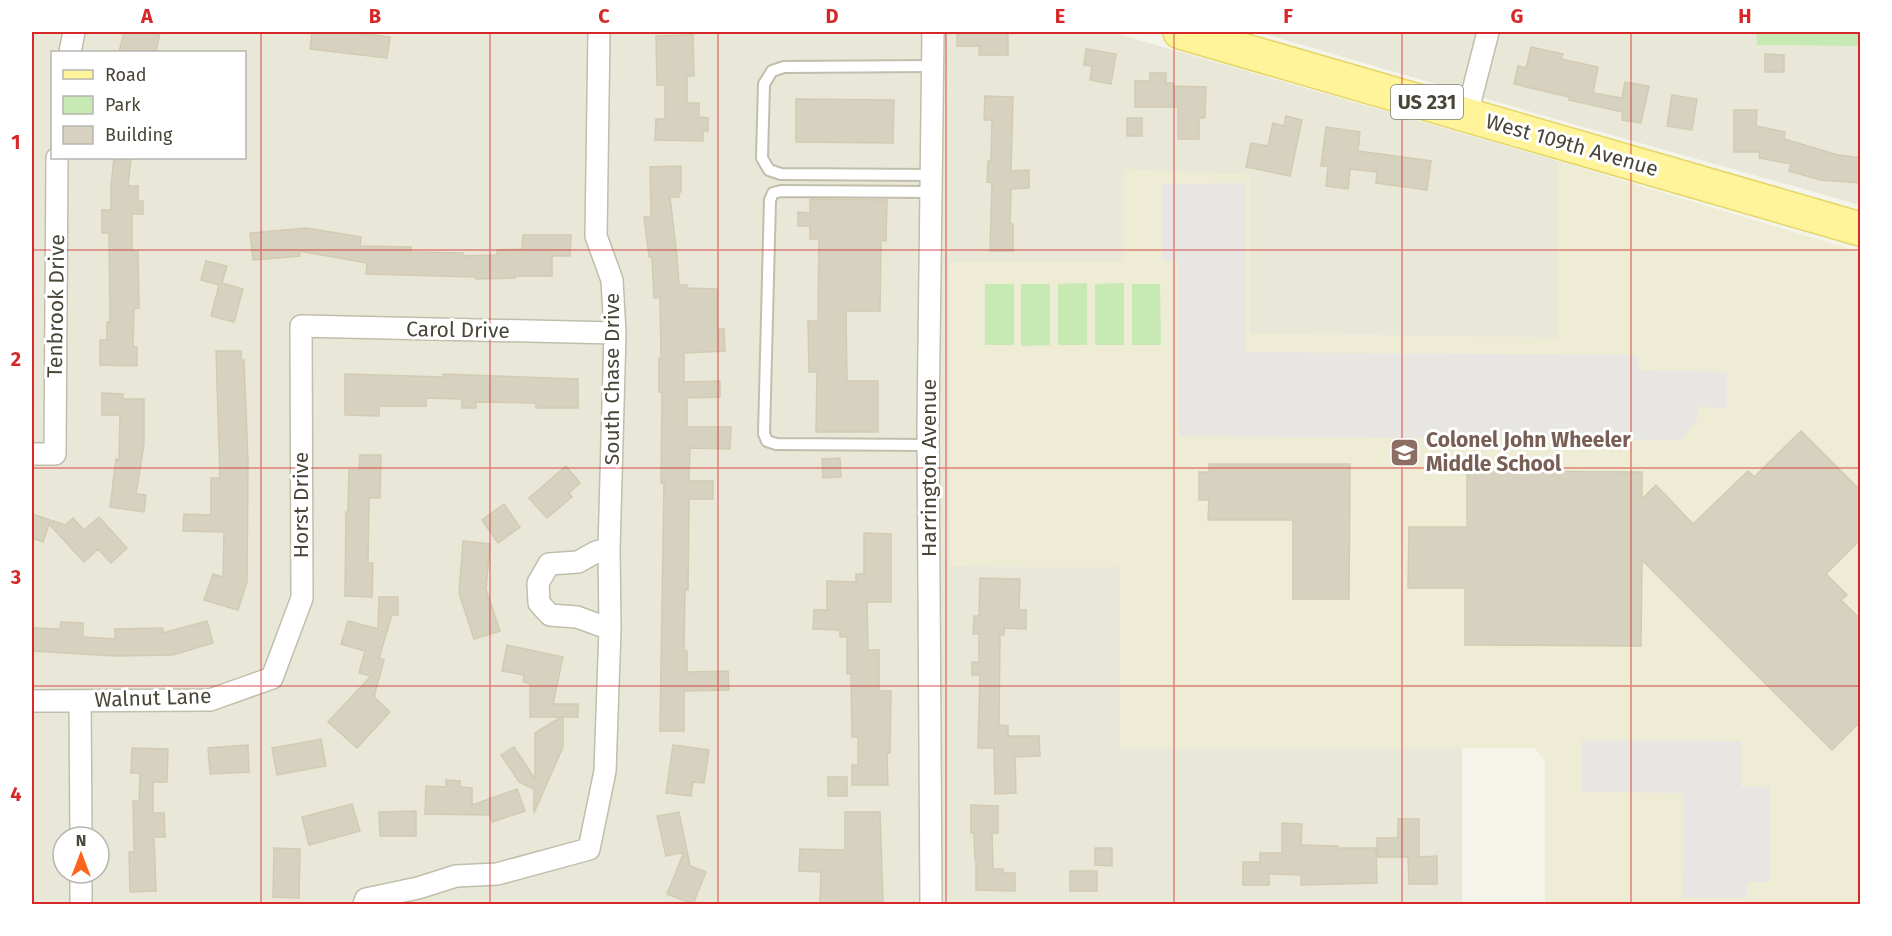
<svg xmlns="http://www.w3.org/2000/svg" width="1892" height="936" viewBox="0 0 1892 936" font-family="'Fira Sans',sans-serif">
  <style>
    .residential { fill: #e9e7d8; fill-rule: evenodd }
    .education { fill: #eeecd4 }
    .green { fill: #c7e9b3 }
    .parking { fill: #e7e6e2 }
    .building { fill: #d7d2bf; stroke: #d2cbb2; stroke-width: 1.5 }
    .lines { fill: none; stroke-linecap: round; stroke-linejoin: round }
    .service-casing { stroke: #c1beac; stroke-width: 14 }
    .minor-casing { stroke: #c1beac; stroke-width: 24 }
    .primary-casing { stroke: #e5d668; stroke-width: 36 }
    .service { stroke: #fff; stroke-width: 10 }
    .minor { stroke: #fff; stroke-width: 21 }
    .primary { stroke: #fff49a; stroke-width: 33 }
    .grid { fill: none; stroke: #d62828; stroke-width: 1.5; stroke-opacity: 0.55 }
    .labels { text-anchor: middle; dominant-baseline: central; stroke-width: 6; stroke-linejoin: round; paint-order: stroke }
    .shield { fill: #fff; stroke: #807e74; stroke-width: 1.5 }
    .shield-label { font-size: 20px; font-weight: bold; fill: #494638 }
    .street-label { font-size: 21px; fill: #494638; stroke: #fff }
    .education-label { font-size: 21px; font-weight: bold; fill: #785e54; stroke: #fff; text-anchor: start }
    .neatline { fill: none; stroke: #d62828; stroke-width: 2 }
    .grid-label { font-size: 20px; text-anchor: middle; font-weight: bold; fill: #d62828 }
  </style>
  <rect width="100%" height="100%" fill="#f5f4ea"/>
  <!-- residential -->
  <path class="residential" d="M32,32H1111L1558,161L1559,338L1250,334V176L1125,262H950L951,566L1120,567V748H1462V904H32ZM52,52H244V158H52ZM63,837H99V873H63Z
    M1258,32H1756L1757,45L1860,46V205L1566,122Z"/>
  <!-- education -->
  <path class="education" d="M1558,161L1860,252V904H1545V761L1535,748H1120V567L951,566L949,262H1124V169L1250,175V334L1558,338Z"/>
  <!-- green -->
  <path class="green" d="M1756,32H1860V46L1757,45Z
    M1087,283V345H1058V284Z
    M1124,283V345H1095V284Z
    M985,284H1014V345H985Z
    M1021,284H1050V345L1021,346Z
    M1132,284H1160L1161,345H1132Z"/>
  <!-- parking -->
  <path class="parking" d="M1245,183L1246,352L1638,355L1639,370L1727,372V408L1697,407V421L1681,440L1179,436L1178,261L1162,260L1161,184Z
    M1582,740L1741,741V787H1770V882H1747V898H1683L1684,793L1582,792Z"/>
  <!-- building -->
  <path class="building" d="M124,32H160L156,52H119Z
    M312,32H346L390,37L387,58L310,49Z
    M957,32H1008V55H979V46H957Z
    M693,35L694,76H687V103H699V117L708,118V131H703V141L655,140L656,119H665V85H657L656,36Z
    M1531,47L1563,54L1561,59L1598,67L1593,93L1622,98L1625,82L1649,86L1641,123L1622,120L1623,112L1569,100V97L1514,84L1518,66L1526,68Z
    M1086,49L1116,54L1111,84L1090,80L1092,66L1084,65Z
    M1765,54L1784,55V72H1765Z
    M1150,73H1166V83H1173V86L1206,87L1205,118H1199V139H1178V107H1135V81H1150Z
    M1672,95L1697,99L1692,130L1667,126Z
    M985,96L1013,97L1011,171L1029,170V188L1011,189L1010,224H1013V251H990L992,183L987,182L988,161H991L992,120H984Z
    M796,99L894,100L893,143L796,142Z
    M1734,110H1757L1756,126L1785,132L1784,139L1838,155L1860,158V183L1820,180L1789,171L1791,164L1759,158L1760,152H1734Z
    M1286,116L1302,120L1290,176L1246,167L1251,143L1268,146L1273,123L1284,126Z
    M1127,118H1142V136H1127Z
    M1326,127L1360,132L1358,151L1431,161L1427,190L1376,183L1377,172L1350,169L1348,189L1326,186L1328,166H1321Z
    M114,158H131L128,186H138V201H143V214H132V251H138L139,308L134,309L133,347H137V366L100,365V340H107V322H110L109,233H102V210H111V186Z
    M681,166V192H679V197H670L677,257L679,285H687V288L717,289V329H724L725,351L684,353V382L720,381V397L687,398V427H731L730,449L690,448L689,481H713V499H689L688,590H685L684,651H687V672L728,671L729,690L684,691V731H660L664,483H661L662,392H659V358H661L660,297L654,298L652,257H649L644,217L651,216L650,167Z
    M810,199L887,200L886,241L881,240L880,311H846L847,381H878V432H816L817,372H809L808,321H818L819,239H810V226H798V212L810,213Z
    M306,228L361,237L360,246L411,247L410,252L463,253V256L497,255V250L522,249L523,235H571L570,256H552V276H515V278L476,279V277L366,274L367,263L299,251L300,256L253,260L250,233Z
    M206,261L227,266L222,283L243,289L234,322L211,316L219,285L201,280Z
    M216,351H241V360H244L248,462L247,582L238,610L204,600L213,574L223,577L224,532L183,531L184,514L211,515V478H220Z
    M345,374L443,377V374L578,379V408H536V403L476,402V408H462V399L426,398V406H379V416L345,415Z
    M102,393L123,394V399H144V444L136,494L146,495L144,512L110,507L116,459L119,460L120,415H102Z
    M1801,431L1860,490V540L1826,574L1847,595L1841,600L1860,619V722L1832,750L1642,560L1641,646L1465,645V588H1408L1409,527H1467V471L1642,472V499L1656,485L1693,524L1748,471L1754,477Z
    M360,455H381L380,498H369L368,563H373L372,597L345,596L346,512H348L349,470H359Z
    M840,458L841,477L823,478L822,459Z
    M1209,464H1350L1349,599H1293V520H1208L1209,500H1199V472H1209Z
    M566,466L580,483L569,493L572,497L547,518L529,498Z
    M504,504L520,527L498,543L482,520Z
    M32,514L65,525L73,518L84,530L99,517L127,548L111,563L98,549L84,562L49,524L43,542L32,538Z
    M864,533L891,534V602H867L868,650H879V691H891L890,753H887L888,785H852V765H858V737H852L851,674H847V637H840V630L813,629L814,610H827V581L856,582V574H864Z
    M463,541L490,544L486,589L500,631L474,639L459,593Z
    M980,578L1020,579L1019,610H1026V629L1004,628V635H1000L999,725L1008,726V736H1039L1040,756L1015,757L1016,793L995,794L994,748H978L980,675H972V662H979V634H973L974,616H979Z
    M379,597H398V615H392L379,658L384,660L374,697L390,712L357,748L328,722L371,676L359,673L365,651L341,644L348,621L378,629Z
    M207,621L213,643L173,655L115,656L32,651V628L60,629L61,622L83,623V637L115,639V629L163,628V633Z
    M507,645L563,657L553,704H578V717H563V747L534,813V789L519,782L501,755L514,747L535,779V733L561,717H530V684L523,682L524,675L502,671Z
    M321,739L326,766L277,775L272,748Z
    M248,745L249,772L210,774L208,748Z
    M673,745L709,750L704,783L693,782L691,796L666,793Z
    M132,748L168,749L167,782H153V813H164L165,837H154L156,891L130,892L129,852H134L133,801H139L140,773H131Z
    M828,777H847V796H828Z
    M446,780L460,781V787L472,788V805L517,789L525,811L492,822L490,815L425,814L426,786L446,787Z
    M352,804L360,831L309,845L302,817Z
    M971,805L998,806V833H992L993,869H1003V873H1015V891L976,890V860H975L974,833H971Z
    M416,811V836H380L379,812Z
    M679,812L690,866L706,872L693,904L667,894L684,852L666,856L657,816Z
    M845,812H880L883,902L840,901V904H820L821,872L799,871L800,849L845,850Z
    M1398,819H1419V857L1437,856V884H1409L1408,857H1377V838H1398Z
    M1282,823L1302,824L1301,845L1338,846V848H1376L1377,883L1301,885V875L1269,874V885H1243V862H1260V853H1282Z
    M274,848L300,849L299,898L273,897Z
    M1095,848H1112V866L1095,865Z
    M1070,871H1097V891H1070Z"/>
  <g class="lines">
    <defs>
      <path id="service" d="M931,175L781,174L769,170L762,158L764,84L772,71L784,67L932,66
        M929,445L776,444L767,441L764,434L770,200L773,193L781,191L931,192"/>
      <path id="minor" d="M70,52L74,32
        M1467,114L1488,32
        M32,454H55L57,158
        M609,549L596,552L578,562L549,564L538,583L539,603L550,615L577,617L610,629
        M32,701L210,700L272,678L302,598L301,326L615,333
        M80,701L81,837
        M81,873V904
        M364,904L366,899L418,888L456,876L497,874L589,849L605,771L610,629L609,549L615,333L612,280L596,236L599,32
        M931,904L928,427L933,32"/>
      <path id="primary" d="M1180,32L1860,229"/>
    </defs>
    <!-- service casing -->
    <use href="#service" class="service-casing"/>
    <!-- minor casing -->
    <use href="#minor" class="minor-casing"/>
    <!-- primary casing -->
    <use href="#primary" class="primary-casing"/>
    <!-- service -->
    <use href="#service" class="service"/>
    <!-- minor -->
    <use href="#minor" class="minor"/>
    <!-- primary -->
    <use href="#primary" class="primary"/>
  </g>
  <!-- grid -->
  <path class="grid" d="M261,32V904M490,32V904M718,32V904M946,32V904M1174,32V904M1402,32V904M1631,32V904M32,250H1860M32,468H1860M32,686H1860"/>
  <!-- icons -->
  <defs>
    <symbol id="school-square" viewBox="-11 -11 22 22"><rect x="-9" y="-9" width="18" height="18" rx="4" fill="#8d6e63" stroke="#fff"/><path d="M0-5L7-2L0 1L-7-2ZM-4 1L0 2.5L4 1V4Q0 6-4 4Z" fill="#fff"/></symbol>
  </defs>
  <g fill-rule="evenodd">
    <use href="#school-square" x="1388" y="436" width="33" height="33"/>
  </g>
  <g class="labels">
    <!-- shield labels -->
    <rect class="shield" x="1391" y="85" width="72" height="34" rx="4.5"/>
    <g class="shield-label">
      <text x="1427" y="102">US 231</text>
    </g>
    <!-- street labels -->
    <g class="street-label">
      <text transform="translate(1572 145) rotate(16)">West 109th Avenue</text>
      <text transform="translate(56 306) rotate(-89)">Tenbrook Drive</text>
      <text transform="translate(458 330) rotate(1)">Carol Drive</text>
      <text transform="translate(612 379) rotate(-90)">South Chase Drive</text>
      <text transform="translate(929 468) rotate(-90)">Harrington Avenue</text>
      <text transform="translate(301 505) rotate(-90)">Horst Drive</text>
      <text transform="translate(153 698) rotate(-2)">Walnut Lane</text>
    </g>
    <!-- education labels -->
    <g class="education-label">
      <text x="1426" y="440">Colonel John Wheeler<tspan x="1426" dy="24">Middle School</tspan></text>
    </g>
  </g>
  <!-- border -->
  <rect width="1892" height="936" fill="none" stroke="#ffffff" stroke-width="66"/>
  <!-- legend -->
  <rect x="51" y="51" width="195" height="108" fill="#ffffff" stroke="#b6b5af" stroke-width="1.5"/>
  <rect x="63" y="70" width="30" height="9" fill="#fff49a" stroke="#b6b5af" stroke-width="1.5"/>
  <text x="105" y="81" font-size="18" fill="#494638">Road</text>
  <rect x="63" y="96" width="30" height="18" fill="#c7e9b3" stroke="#b6b5af" stroke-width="1.5"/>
  <text x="105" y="111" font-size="18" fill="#494638">Park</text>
  <rect x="63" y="126" width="30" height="18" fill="#d7d2bf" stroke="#b6b5af" stroke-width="1.5"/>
  <text x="105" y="141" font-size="18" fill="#494638">Building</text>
  <!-- north arrow -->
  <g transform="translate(81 855)"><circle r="28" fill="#ffffff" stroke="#b6b5af" stroke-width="1.5"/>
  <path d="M0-4.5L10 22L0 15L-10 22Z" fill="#fb651b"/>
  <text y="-9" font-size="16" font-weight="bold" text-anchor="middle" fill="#494638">N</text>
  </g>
  <rect x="33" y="33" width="1826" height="870" class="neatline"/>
  <g class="grid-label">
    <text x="147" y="23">A</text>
    <text x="375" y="23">B</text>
    <text x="604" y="23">C</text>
    <text x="832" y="23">D</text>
    <text x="1060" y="23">E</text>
    <text x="1288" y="23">F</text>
    <text x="1517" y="23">G</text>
    <text x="1745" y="23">H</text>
    <text x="16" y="149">1</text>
    <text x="16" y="366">2</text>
    <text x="16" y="584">3</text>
    <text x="16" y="801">4</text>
  </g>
</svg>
